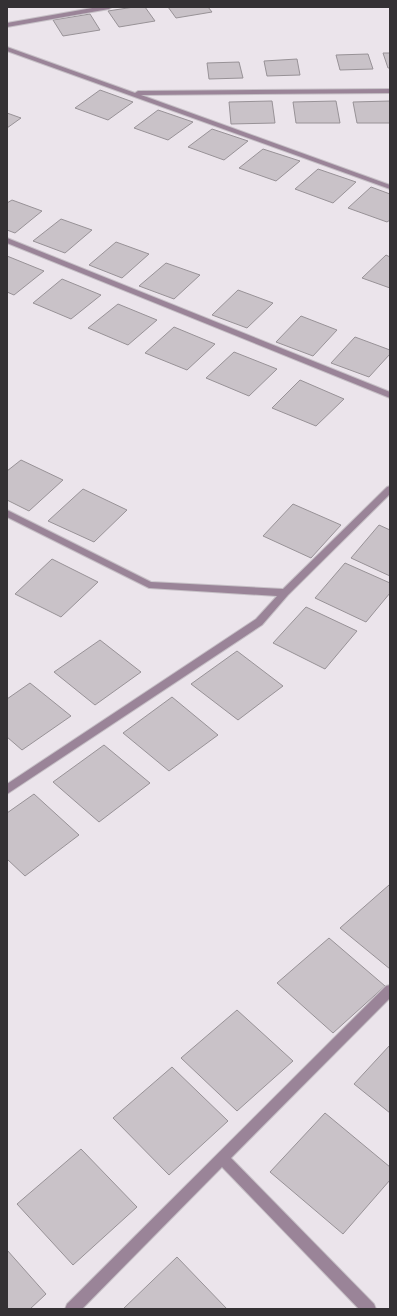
<svg xmlns="http://www.w3.org/2000/svg" width="397" height="1316" viewBox="0 0 397 1316" font-family="'Public Sans',sans-serif">
  <style>
    .building { fill: #c9c2c8; stroke: #989297 }
    .lines { fill: none; stroke-linecap: round; stroke-linejoin: round }
    .minor-casing { stroke: #c6c0c6; stroke-width: 2 }
    .minor { fill: #9a8498; fill-rule: evenodd }
  </style>
  <rect width="100%" height="100%" fill="#ebe4eb"/>
  <!-- building -->
  <path class="building" d="M134,7H145L155,21L119,27L108,11Z
    M168,7H208L212,12L176,18Z
    M90,14L100,30L63,36L53,20Z
    M383,53H390V68H388Z
    M368,54L373,69L340,70L336,55Z
    M297,59L300,75L267,76L264,61Z
    M239,62L243,78L209,79L207,63Z
    M100,90L133,102L108,120L75,108Z
    M272,101L275,123L231,124L229,102Z
    M336,101L340,123H296L293,102Z
    M390,101V123H357L353,102Z
    M158,110L193,122L168,140L134,128Z
    M7,113L21,118L7,128Z
    M212,129L248,141L224,160L188,147Z
    M263,149L300,161L276,181L239,168Z
    M318,169L356,182L333,203L295,189Z
    M371,187L390,194V220L387,222L348,208Z
    M12,200L42,211L15,233L7,230V203Z
    M61,219L92,230L65,253L33,241Z
    M116,242L149,254L122,278L89,265Z
    M386,255L390,257V288L362,278Z
    M7,256L44,271L14,295L7,292Z
    M166,263L200,275L174,299L139,286Z
    M62,279L101,295L71,319L33,303Z
    M238,290L273,303L247,328L212,315Z
    M118,304L157,320L128,345L88,328Z
    M301,316L337,330L313,356L276,342Z
    M174,327L215,344L187,370L145,353Z
    M355,337L390,350V354L369,377L331,363Z
    M234,352L277,369L249,396L206,378Z
    M300,380L344,399L316,426L272,408Z
    M21,460L63,480L29,511L7,500V471Z
    M83,489L127,510L94,542L48,521Z
    M293,504L341,525L311,558L263,536Z
    M379,525L390,530V576L351,558Z
    M52,559L98,582L61,617L15,594Z
    M345,563L390,583V593L366,622L315,598Z
    M306,607L357,631L325,669L273,643Z
    M100,640L141,672L95,705L54,672Z
    M237,651L283,686L238,720L191,684Z
    M30,683L71,716L22,750L7,737V699Z
    M172,697L218,735L169,771L123,733Z
    M104,745L150,783L99,822L53,782Z
    M34,794L79,835L25,876L7,859V813Z
    M389,885H390V969L340,928Z
    M329,938L385,986L333,1033L277,983Z
    M237,1010L293,1061L237,1111L181,1058Z
    M390,1045V1113L354,1084Z
    M172,1067L228,1121L169,1175L113,1118Z
    M325,1113L390,1167V1180L343,1234L270,1172Z
    M81,1149L137,1207L73,1265L17,1204Z
    M7,1250L46,1294L30,1309H7Z
    M177,1257L227,1309H123Z"/>
  <g class="lines">
    <defs>
      <path id="minor" d="M98,7H112L109,9L7,27V23Z
        M7,47L135,93L138,91L390,89V93L141,95L390,185V189L7,51Z
        M7,238L390,392V398L7,243Z
        M390,486V494L288,595L262,625L7,794V784L256,619L277,596L149,588L7,517V510L151,582L283,589L387,487Z
        M390,985V998L231,1158L374,1304L376,1309H359L222,1167L82,1309H65L67,1304L386,986Z"/>
    </defs>
    <!-- minor casing -->
    <use href="#minor" class="minor-casing"/>
    <!-- minor -->
    <use href="#minor" class="minor"/>
  </g>
  <!-- border -->
  <rect width="397" height="1316" fill="none" stroke="#343134" stroke-width="16"/>
</svg>
